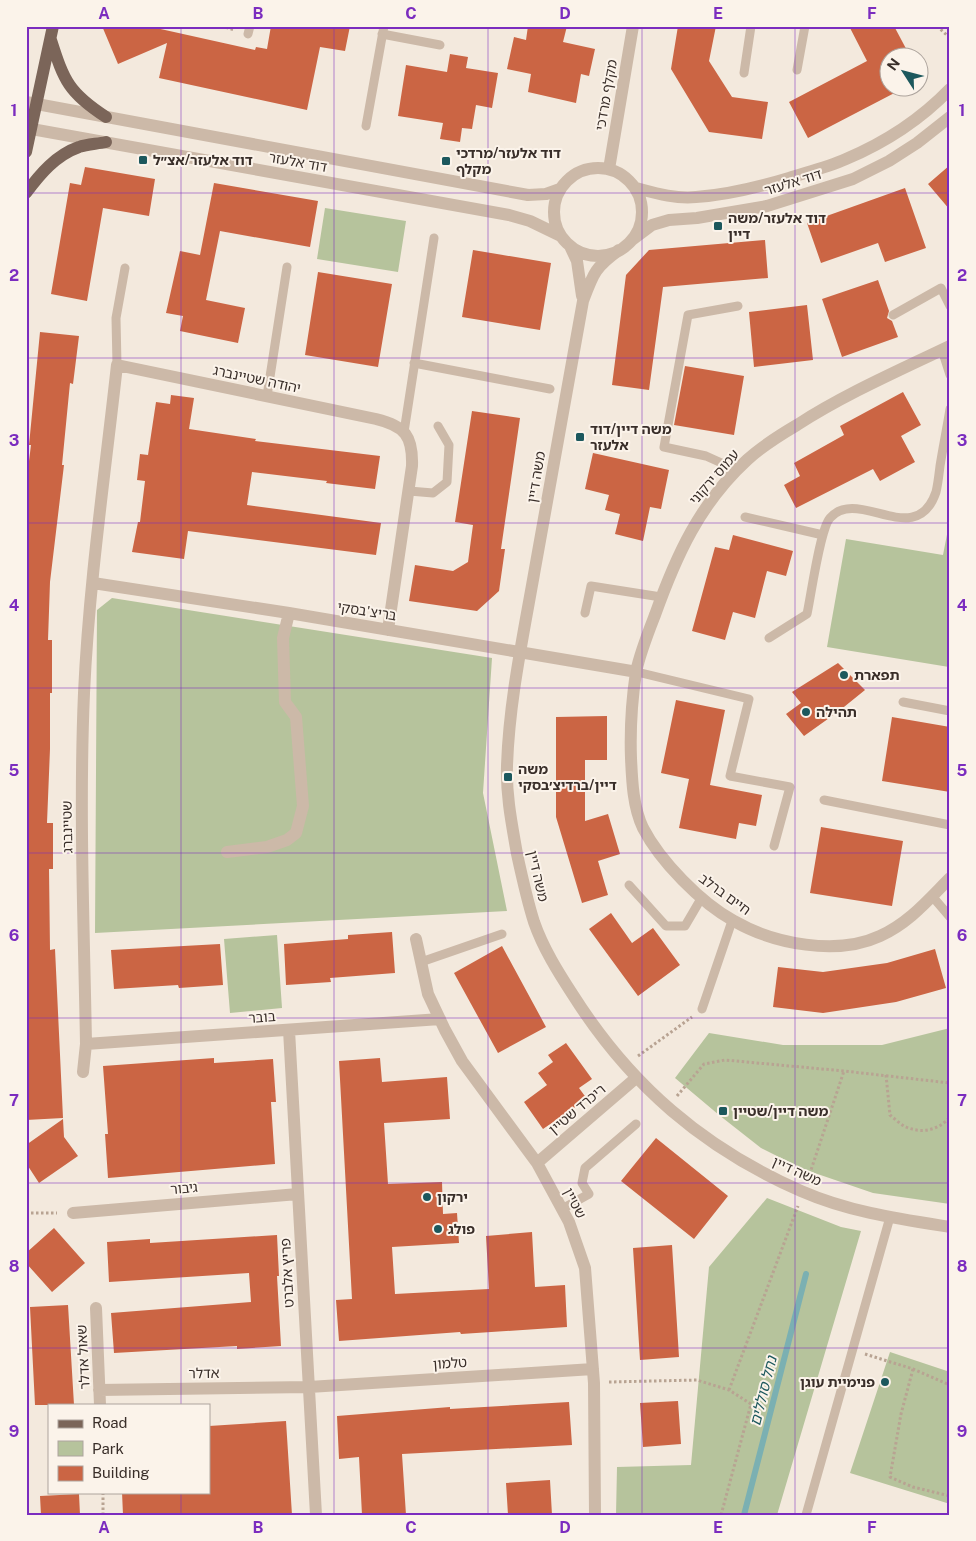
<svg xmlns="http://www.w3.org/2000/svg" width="976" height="1541" viewBox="0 0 976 1541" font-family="'Public Sans','Noto Sans Hebrew',sans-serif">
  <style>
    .green { fill: #b6c39c }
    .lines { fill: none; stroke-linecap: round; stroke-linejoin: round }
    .stream { stroke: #7bb0b2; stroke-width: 6 }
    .building { fill: #cb6544 }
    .path { stroke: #b8a392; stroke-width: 3; stroke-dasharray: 2.5 2.5; stroke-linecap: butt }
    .service { stroke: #ccb9a8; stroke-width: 9 }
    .minor { stroke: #ccb9a8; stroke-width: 12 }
    .tertiary { stroke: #ccb9a8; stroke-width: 12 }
    .primary { stroke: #7b6559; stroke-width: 12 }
    .grid { fill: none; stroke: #7b2cbf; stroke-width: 1; stroke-opacity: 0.55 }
    .poi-dot { fill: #1c585d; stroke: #fbf3ea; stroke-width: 2 }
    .labels { text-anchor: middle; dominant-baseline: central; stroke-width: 4; stroke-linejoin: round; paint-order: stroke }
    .street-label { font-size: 14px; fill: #392e29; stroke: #fbf3ea }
    .poi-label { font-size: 14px; font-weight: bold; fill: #392e29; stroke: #fbf3ea; text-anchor: start }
    .water-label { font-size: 15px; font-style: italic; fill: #1c585d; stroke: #fbf3ea }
    .neatline { fill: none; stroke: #7b2cbf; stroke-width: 2 }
    .grid-label { font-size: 16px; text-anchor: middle; font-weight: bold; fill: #7b2cbf }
  </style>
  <rect width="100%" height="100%" fill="#f3e9dd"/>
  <!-- green -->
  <path class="green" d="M325,208L406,221L398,272L317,259Z
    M950,519L949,667L827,647L846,539L943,555Z
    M112,598L492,658L483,793L507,911L95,933L97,610Z
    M277,935L282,1008L230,1013L224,939Z
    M950,1028V1204L873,1193L803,1169L761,1148L719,1115L675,1078L709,1033L783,1045H882Z
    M767,1198L841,1227L861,1231L777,1515H616L617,1467L691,1465L709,1267Z
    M890,1352L950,1372V1504L850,1473Z"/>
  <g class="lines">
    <!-- stream -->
    <path class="stream" d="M744,1515L806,1274"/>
  </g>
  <!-- building -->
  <path class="building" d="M102,26H155L156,28L255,50L256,47L267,49L271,26H350L345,51L320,47L307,110L159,78L167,43L118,64Z
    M528,26H567L563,42L595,49L589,76L581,74L576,103L528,92L531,74L507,69L514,37L526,40Z
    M678,26H716L709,61L732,97L768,102L762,139L709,132L671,69Z
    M849,26H894L911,58H888V88H904L808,138L789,102L867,61Z
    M450,54L468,57L466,68L498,73L492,108L476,105L472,129L462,128L460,142L440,139L443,123L398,116L406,65L447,72Z
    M950,165V210L928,184Z
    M85,167L155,179L149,216L103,208L87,301L51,294L70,183L81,185Z
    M214,183L318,201L310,247L220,231L206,300L245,308L238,343L180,331L183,316L166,313L180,251L200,255Z
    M905,188L926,248L885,262L878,243L821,263L807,223Z
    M765,240L768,278L663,287L649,390L612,385L626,275L649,250Z
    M473,250L551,263L540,330L462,317Z
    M318,272L392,284L378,367L305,355Z
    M878,280L889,311L887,318L892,321L898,337L842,357L822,299Z
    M807,305L813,360L754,367L749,312Z
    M40,332L79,336L73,384L70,383L62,465H64L50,582L48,640H52V693H50V749L47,823H53V869H49L50,950L55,949L63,1118L26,1120V485L31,445H29Z
    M685,366L744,376L734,435L674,425Z
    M903,392L921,425L901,436L915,462L880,481L873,469L796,508L784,485L800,476L794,463L844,435L840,426Z
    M171,395L194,398L189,429L256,439L255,441L380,456L375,489L326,483L327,481L252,472L247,505L381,523L376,555L188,531L184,559L132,552L138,522H140L145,481L137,480L140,454L148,455L156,402L170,404Z
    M472,411L520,418L501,549H505L499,591L477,611L409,601L415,565L453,571L468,562L473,525L455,522Z
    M593,453L669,470L661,509L650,507L643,541L615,534L620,514L605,510L609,495L585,489Z
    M733,535L793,551L786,576L767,571L755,618L733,612L725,640L692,631L715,547L729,550Z
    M838,663L865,690L839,711L804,736L786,714L801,703L792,692Z
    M676,700L725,710L710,785L762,795L756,826L739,823L736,839L679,828L689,779L661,773Z
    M607,716V760H585V821L608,814L620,854L598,861L608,895L582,903L556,817V717Z
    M892,717L950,727V792L882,781Z
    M821,827L903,841L892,906L810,893Z
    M611,913L632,943L653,928L680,965L638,996L589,929Z
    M392,932L395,973L330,978L331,982L286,985L284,944L348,939V935Z
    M220,944L223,985L179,988L178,985L114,989L111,950Z
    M502,946L546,1027L498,1053L454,973Z
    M935,949L946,988L896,1002L823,1013L773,1007L778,967L823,972L887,963Z
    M566,1043L592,1079L579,1088L587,1099L543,1129L524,1102L547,1085L538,1073L553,1062L548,1055Z
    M214,1058V1063L273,1059L276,1102H271L275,1164L108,1178L105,1134H108L103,1066Z
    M380,1058L382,1082L447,1077L450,1119L384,1123L388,1184L442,1182L443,1214L457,1213L459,1243L392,1247L395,1294L489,1289L486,1236L532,1232L535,1287L565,1285L567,1327L461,1334L460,1332L339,1341L336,1300L352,1299L339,1061Z
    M63,1119L64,1137L78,1156L39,1183L26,1163V1145Z
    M656,1138L728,1196L694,1239L621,1181Z
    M54,1228L85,1263L52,1292L26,1263V1253Z
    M277,1235L279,1276H277L281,1346L237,1349V1346L114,1353L111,1313L251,1302L249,1273L109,1282L107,1242L150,1239V1243Z
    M672,1245L679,1357L640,1360L633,1248Z
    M68,1305L74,1405H35L30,1307Z
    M678,1401L681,1444L643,1447L640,1403Z
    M569,1402L572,1445L402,1454L406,1515H362L359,1457L339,1459L337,1416L450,1407V1409Z
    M286,1421L292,1515H123L122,1492H209V1426Z
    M550,1480L552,1515H508L506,1483Z
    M79,1494L80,1515H41L40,1496Z"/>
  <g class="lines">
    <!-- path -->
    <path class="path" d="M221,26L235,30
      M937,26L950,38
      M638,1056L692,1017
      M886,1075L890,1115C895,1119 901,1125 906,1127C922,1134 939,1130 950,1117
      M677,1096L704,1064L725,1060L844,1071L950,1083
      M808,1179L844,1071
      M26,1213H57
      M865,1354L913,1369L950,1385
      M913,1369L901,1414L890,1477L913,1487L950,1496
      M609,1382L697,1380L729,1390L751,1404L721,1515
      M729,1390L798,1206
      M103,1515V1492"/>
    <!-- service -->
    <path class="service" d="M248,34L250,26
      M382,34L440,45
      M797,70L805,26
      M744,73L751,26
      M366,126L384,26
      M893,315L941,288L950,306
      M942,350L950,375
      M414,363L550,389
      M117,365L116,318L125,268
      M267,396L287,267
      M404,432L434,238
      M737,470L706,456L664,447L688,315L738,306
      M409,491L433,493L447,482L449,445L438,426
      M745,517L823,535
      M585,613L591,586L661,597
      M769,638L807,614C811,596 820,529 830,518C858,486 916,551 936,492C938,484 939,474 940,466C943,447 947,428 950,409
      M637,672L749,699L730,776L790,787L774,846
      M903,702L950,711
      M824,800L950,825
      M629,885L666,926H685L702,897
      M932,896L950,917
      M421,962L502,934
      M702,1009L732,921
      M562,1209L589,1194L582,1183L585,1168L636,1124
      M806,1515L890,1217"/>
    <!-- minor -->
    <path class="minor" d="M950,346C898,371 845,394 797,425C780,435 762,446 747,460C700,503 676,556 655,615C648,633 640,653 636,672C632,699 630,731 631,758C632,781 633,807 643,828C660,861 701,903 734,921C774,944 837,956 880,936C909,923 928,900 950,878
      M93,583L289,613L637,672
      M227,852L267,847L287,840L296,833L303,806L296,717L285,702L283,638L289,613
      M416,939L428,994L445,1030L462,1061L537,1163L569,1222L585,1268L594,1383L595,1515
      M289,1030L316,1515
      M86,1044L440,1019
      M83,1072L86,1044C84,927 79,810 84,693C89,583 105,474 117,365L376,419C405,426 413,436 412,466L388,630
      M537,1163L636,1078
      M73,1213L298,1194
      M96,1308L100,1405
      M99,1390L309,1387L593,1369"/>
    <!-- tertiary -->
    <path class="tertiary" d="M26,102L528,195L546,194L560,189
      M26,128L509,215L530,221L561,236
      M554 212a44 44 0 1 1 88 0a44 44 0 1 1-88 0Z
      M609,169L633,26
      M636,188C655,193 675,199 696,197C727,195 759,187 789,178C808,172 828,167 846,159C884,143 921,119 950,89
      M632,240L652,225L669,220L697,218L767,206L853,179L889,161L917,143L950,117
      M570,246L577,261L582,296
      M619,250C595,267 593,274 583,301C566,392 550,483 534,574C523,637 509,702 507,766C506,796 512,825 517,854C522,877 527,900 534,922C543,948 558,972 573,995C630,1085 703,1148 801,1191C849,1212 899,1219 950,1227"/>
    <!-- primary -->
    <path class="primary" d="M51,40C64,81 69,93 106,117
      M26,152L53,26
      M26,193C40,174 56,155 79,147C87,144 97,144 106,142"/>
  </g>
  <!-- grid -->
  <path class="grid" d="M181,26V1405M334,26V1515M488,26V1515M642,26V1515M795,26V1515M26,193H950M26,358H950M26,523H950M26,688H950M26,853H950M26,1018H950M26,1183H950M26,1348H950M181,1492V1515"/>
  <!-- markers -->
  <g class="poi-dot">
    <rect x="138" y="155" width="10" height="10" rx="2.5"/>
    <rect x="441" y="156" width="10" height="10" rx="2.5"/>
    <rect x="713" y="221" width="10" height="10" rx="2.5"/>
    <rect x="575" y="432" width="10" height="10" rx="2.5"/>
    <circle cx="844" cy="675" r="5"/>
    <circle cx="806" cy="712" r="5"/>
    <rect x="503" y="772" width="10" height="10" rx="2.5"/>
    <rect x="718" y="1106" width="10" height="10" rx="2.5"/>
    <circle cx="427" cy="1197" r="5"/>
    <circle cx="438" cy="1229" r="5"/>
    <circle cx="885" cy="1382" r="5"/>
  </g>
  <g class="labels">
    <!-- street labels -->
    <g class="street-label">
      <text transform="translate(606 95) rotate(-80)">מקלף מרדכי</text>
      <text transform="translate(298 162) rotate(10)">דוד אלעזר</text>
      <text transform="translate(793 182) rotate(-17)">דוד אלעזר</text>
      <text transform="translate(257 379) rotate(12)">יהודה שטיינברג</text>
      <text transform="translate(536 477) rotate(-80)">משה דיין</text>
      <text transform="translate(714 477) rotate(-49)">עמוס ירקוני</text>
      <text transform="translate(367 611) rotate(9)">בריצ'בסקי</text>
      <text transform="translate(67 827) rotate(-91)">שטיינברג</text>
      <text transform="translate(538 876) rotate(77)">משה דיין</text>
      <text transform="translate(725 894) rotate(36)">חיים ברלב</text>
      <text transform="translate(262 1017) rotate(-4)">בובר</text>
      <text transform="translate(577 1109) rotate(-40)">ריכרד שטיין</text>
      <text transform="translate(797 1171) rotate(24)">משה דיין</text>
      <text transform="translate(184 1188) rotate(-5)">גיבור</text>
      <text transform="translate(575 1203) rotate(63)">שטיין</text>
      <text transform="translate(287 1273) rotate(-93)">פריץ אלברט</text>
      <text transform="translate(83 1357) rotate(-93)">שאול אדלר</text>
      <text transform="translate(450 1363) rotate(-4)">טלמון</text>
      <text transform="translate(204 1373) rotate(-1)">אדלר</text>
    </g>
    <!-- poi labels -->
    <g class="poi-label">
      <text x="456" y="153">דוד אלעזר/מרדכי<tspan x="456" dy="16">מקלף</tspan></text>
      <text x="153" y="160">דוד אלעזר/אצ״ל</text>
      <text x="728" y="218">דוד אלעזר/משה<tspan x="728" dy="16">דיין</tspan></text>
      <text x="590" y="429">משה דיין/דוד<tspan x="590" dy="16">אלעזר</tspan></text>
      <text x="854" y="675">תפארת</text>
      <text x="816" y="712">תהילה</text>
      <text x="518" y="769">משה<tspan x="518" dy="16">דיין/ברדיצ׳בסקי</tspan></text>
      <text x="733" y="1111">משה דיין/שטיין</text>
      <text x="437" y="1197">ירקון</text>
      <text x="448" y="1229">פולג</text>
      <text x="875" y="1382" text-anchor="end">פנימיית עוגן</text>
    </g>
    <!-- water labels -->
    <g class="water-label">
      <text transform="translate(763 1391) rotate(-76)">נחל סוללים</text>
    </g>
  </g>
  <!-- border -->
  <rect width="976" height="1541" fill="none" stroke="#fbf3ea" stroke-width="55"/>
  <!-- legend -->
  <rect x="48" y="1404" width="162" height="90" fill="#fbf3ea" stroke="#ada49d"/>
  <rect x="58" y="1420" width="25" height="8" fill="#7b6559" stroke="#ada49d"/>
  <text x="92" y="1428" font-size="15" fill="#392e29">Road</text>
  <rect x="58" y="1441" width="25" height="15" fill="#b6c39c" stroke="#ada49d"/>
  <text x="92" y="1454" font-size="15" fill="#392e29">Park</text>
  <rect x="58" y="1466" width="25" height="15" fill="#cb6544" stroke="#ada49d"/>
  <text x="92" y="1478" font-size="15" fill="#392e29">Building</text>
  <!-- north arrow -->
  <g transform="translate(904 72) rotate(306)"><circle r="24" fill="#fbf3ea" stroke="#ada49d"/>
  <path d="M0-4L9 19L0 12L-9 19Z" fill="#1c585d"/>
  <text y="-8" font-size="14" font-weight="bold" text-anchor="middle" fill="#392e29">N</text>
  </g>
  <rect x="28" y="28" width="920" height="1486" class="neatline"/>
  <g class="grid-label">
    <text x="104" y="19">A</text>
    <text x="258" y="19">B</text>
    <text x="411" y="19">C</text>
    <text x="565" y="19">D</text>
    <text x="718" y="19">E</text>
    <text x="872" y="19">F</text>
    <text x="14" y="116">1</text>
    <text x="962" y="116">1</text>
    <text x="14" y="281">2</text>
    <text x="962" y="281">2</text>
    <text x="14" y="446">3</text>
    <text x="962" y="446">3</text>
    <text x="14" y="611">4</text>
    <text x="962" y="611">4</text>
    <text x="14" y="776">5</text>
    <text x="962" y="776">5</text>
    <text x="14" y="941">6</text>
    <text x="962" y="941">6</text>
    <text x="14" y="1106">7</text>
    <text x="962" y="1106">7</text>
    <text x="14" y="1272">8</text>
    <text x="962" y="1272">8</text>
    <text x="14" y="1437">9</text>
    <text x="962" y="1437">9</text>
    <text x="104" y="1533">A</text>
    <text x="258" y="1533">B</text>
    <text x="411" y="1533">C</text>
    <text x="565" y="1533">D</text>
    <text x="718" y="1533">E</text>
    <text x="872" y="1533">F</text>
  </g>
</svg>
